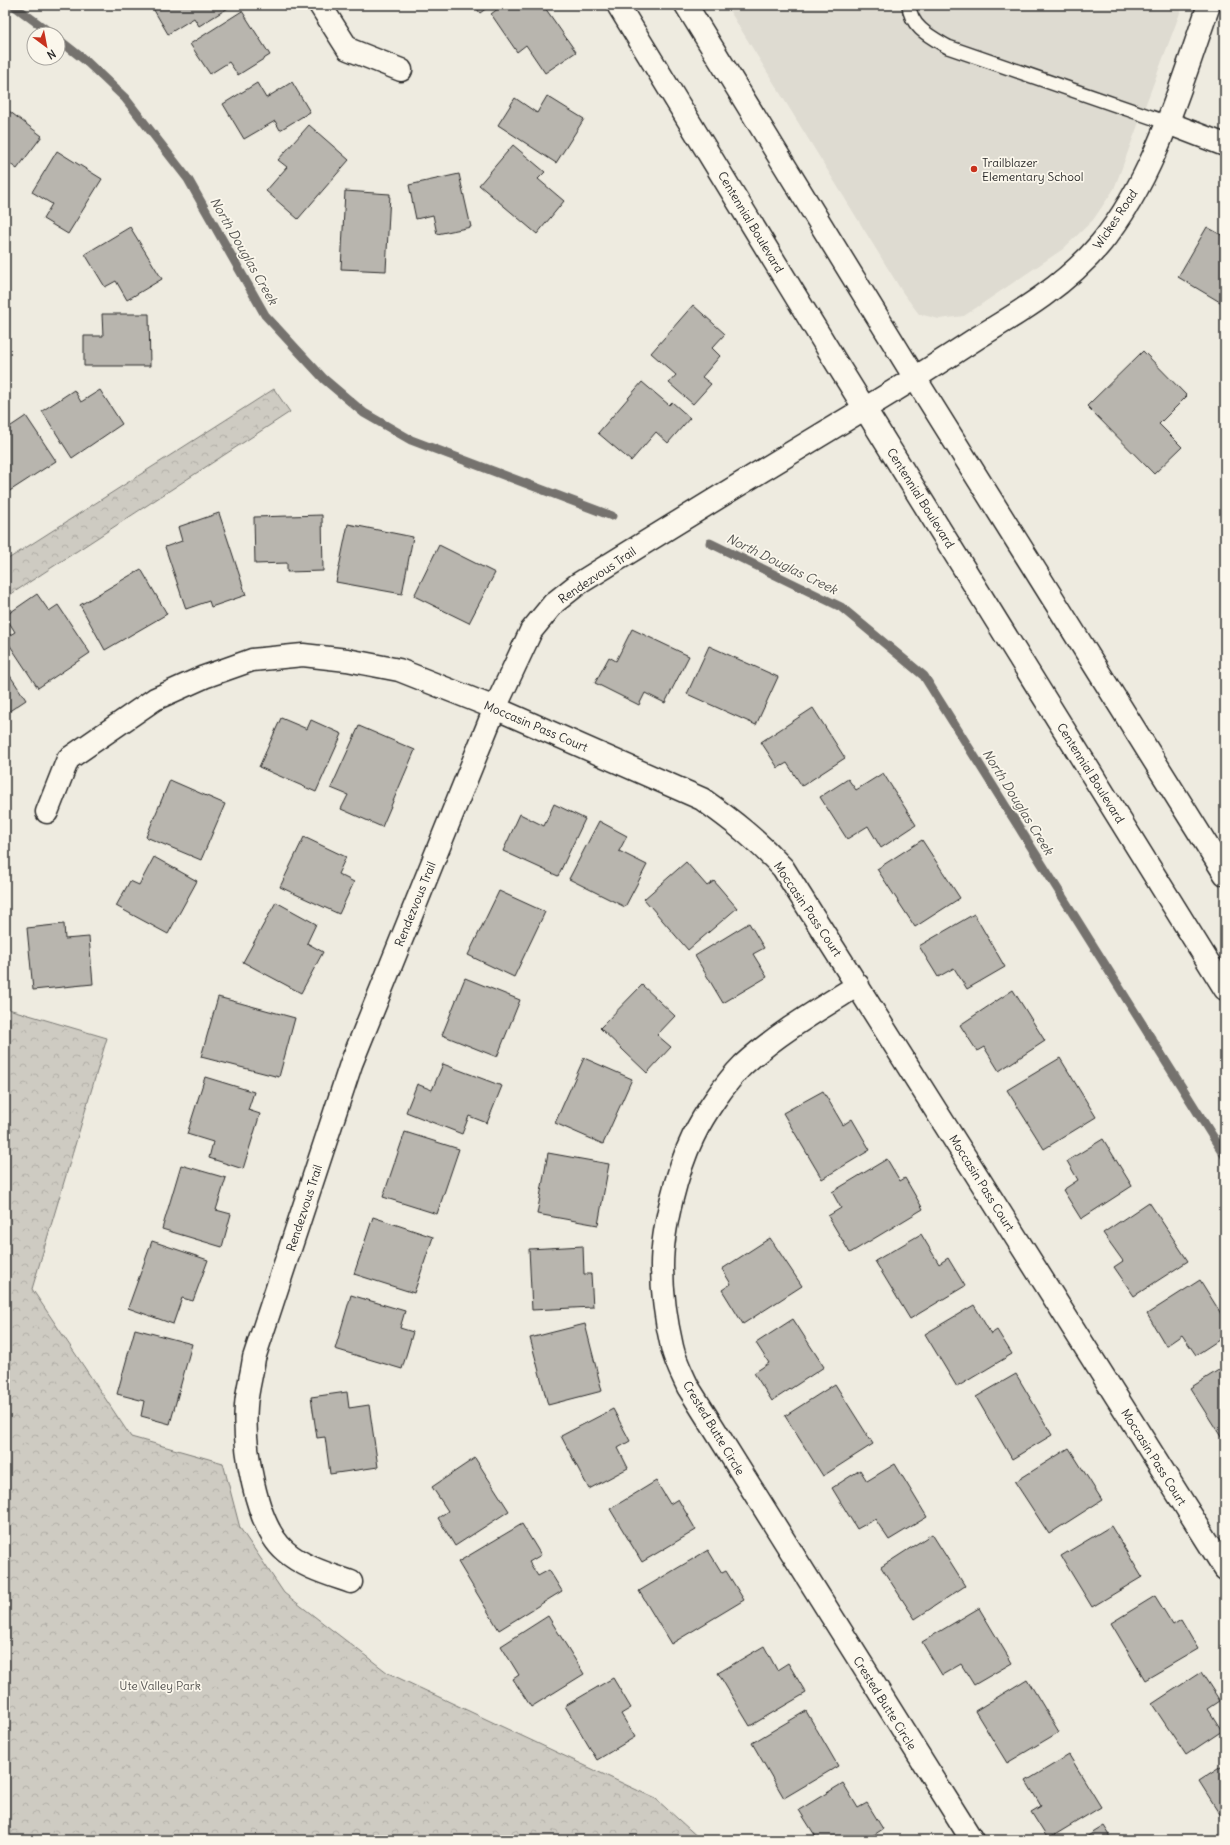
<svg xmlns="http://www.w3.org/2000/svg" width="1230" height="1845" viewBox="0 0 1230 1845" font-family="Delius,sans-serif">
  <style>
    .built { fill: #dedbd1 }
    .forest { fill: url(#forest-crowns); stroke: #7c7b76 }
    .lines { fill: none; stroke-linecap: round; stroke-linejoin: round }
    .stream { stroke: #74726e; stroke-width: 9 }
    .building { fill: #b8b5ae; stroke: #2b2b2b }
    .lane-casing { stroke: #2b2b2b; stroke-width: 16 }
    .street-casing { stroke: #2b2b2b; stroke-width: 25 }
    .secondary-casing { stroke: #2b2b2b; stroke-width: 25 }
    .lane { stroke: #fbf7ec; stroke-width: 13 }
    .street { stroke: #fbf7ec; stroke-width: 22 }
    .secondary { stroke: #fbf7ec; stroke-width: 22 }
    .poi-dot { fill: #c8321e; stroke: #fbf7ec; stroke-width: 1.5 }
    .labels { text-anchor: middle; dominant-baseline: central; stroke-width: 3.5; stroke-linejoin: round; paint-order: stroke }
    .poi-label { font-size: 12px; fill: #2b2b2b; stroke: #fbf7ec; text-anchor: start }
    .street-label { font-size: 12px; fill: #2b2b2b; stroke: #fbf7ec }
    .park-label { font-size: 12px; fill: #545351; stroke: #fbf7ec }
    .water-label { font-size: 13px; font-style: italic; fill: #555552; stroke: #fbf7ec }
  </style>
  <defs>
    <pattern id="forest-crowns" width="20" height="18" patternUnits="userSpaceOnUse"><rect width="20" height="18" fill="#cecbc2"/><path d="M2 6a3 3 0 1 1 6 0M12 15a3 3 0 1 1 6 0" fill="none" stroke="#b1aea7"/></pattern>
  </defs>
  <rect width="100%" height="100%" fill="#eeebe0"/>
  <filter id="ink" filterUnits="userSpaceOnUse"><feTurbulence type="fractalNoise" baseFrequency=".025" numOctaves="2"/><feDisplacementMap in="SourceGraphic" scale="8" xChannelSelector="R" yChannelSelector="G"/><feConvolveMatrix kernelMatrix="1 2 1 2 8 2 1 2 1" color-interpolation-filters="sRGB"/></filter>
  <g filter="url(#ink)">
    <!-- built -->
    <path class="built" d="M726,5H1183L1114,189L1093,220L1063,249L964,316L939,319L919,314L903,293Z"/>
    <!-- forest -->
    <path class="forest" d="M274,389L290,412L5,598V561Z
      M5,1008L107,1038L32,1289L131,1437L223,1463L240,1528L284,1593L388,1673L656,1799L701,1840H5Z"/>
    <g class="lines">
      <!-- stream -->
      <path class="stream" d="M13,5L52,34
        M58,39L86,61L125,98L188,179L265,315L324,379L364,413L411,440L612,516
        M710,543L841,607L924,676L1225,1156"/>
    </g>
    <!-- building -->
    <path class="building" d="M151,5H233L199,26L194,18L168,34Z
      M474,5H491L480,13Z
      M503,5H543L576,52L545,73L526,45L517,52L491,14Z
      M242,11L270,55L238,75L229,62L210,74L190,44Z
      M292,82L310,112L280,130L275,121L244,139L223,104L257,83L266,98Z
      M547,96L584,119L556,163L498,125L515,98L537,113Z
      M5,108L42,136L17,169L5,160Z
      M309,125L349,160L298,219L266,191L287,167L278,160Z
      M513,145L545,172L538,179L564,201L537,234L479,185Z
      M57,151L102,179L68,234L43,219L52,204L32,192Z
      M459,174L471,227L437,234L433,215L416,219L409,185Z
      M345,191L390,194L386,271L341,269Z
      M130,227L162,279L127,300L116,281L105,287L85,254Z
      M1207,227L1225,237V305L1178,277Z
      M693,305L725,334L712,348L720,356L702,377L711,384L693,404L669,383L676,375L651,353Z
      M102,314H149L150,366H84V336H103Z
      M1143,351L1187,396L1159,424L1182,447L1154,474L1087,406Z
      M642,382L669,405L672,402L690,418L668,443L656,432L631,461L598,433Z
      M74,390L81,402L100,390L122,424L72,458L42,411Z
      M26,416L56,461L5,494V430Z
      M219,513L246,595L211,607L209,601L186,609L165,547L182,541L178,527Z
      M322,515L323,571L287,572V563L255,564L254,517Z
      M348,524L413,537L402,594L336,582Z
      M439,545L495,573L469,623L414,596Z
      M141,569L167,614L105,650L80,605Z
      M37,594L49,611L58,605L90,653L38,688L5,638L15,632L5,616Z
      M632,629L689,656L665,703L645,693L639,705L595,683L609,657L616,661Z
      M709,646L778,677L756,725L687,694Z
      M5,668L26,700L5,714Z
      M813,708L845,758L802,786L787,763L778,768L761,742Z
      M281,718L307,729L311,720L342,734L316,792L259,767Z
      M359,726L415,750L382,827L341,809L348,795L331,788Z
      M883,773L916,825L881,848L868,826L847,839L820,797L848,779L856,790Z
      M170,780L225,804L201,860L146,837Z
      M554,804L585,819L558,876L503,851L520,814L544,826Z
      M599,821L627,836L619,851L647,865L625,907L569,879Z
      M304,837L346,857L338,874L354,882L339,914L280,887Z
      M922,840L960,898L915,927L877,869Z
      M154,857L197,881L168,934L116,906L130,881L139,885Z
      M686,862L707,886L714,881L737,908L688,950L644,899Z
      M499,891L545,912L514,977L468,955Z
      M276,902L316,924L307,943L323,952L301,993L243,962Z
      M974,914L1005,967L967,989L954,968L938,977L919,946Z
      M749,923L764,948L753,954L767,977L723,1003L695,956Z
      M64,924L65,939L89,937L93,984L33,990L27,928Z
      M465,978L520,1000L497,1057L442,1035Z
      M642,985L675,1016L657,1035L671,1047L647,1073L600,1028Z
      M1013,990L1045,1041L999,1071L984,1047L977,1051L960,1025Z
      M218,997L295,1018L279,1077L201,1057Z
      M584,1058L632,1079L603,1144L555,1123Z
      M1060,1058L1096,1117L1044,1149L1007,1090Z
      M443,1064L502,1086L487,1123L469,1116L462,1134L406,1112L417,1084L432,1090Z
      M205,1077L254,1092L248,1110L260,1114L243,1169L209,1158L213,1142L187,1134Z
      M823,1091L843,1125L852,1119L870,1150L822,1179L783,1113Z
      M405,1132L459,1149L437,1214L383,1197Z
      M1103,1139L1132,1186L1081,1219L1063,1190L1078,1180L1067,1161Z
      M548,1153L609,1164L598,1225L537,1214Z
      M887,1159L900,1181L905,1178L923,1209L850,1253L828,1216L841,1208L832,1192Z
      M181,1165L226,1178L216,1210L231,1214L222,1247L162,1229Z
      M1149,1202L1188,1261L1134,1296L1114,1267L1123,1261L1103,1233Z
      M373,1217L433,1237L414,1293L354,1274Z
      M921,1234L939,1264L948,1258L965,1286L910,1319L875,1261Z
      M770,1238L802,1286L743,1324L722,1290L731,1284L722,1269Z
      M152,1241L208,1260L193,1301L182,1298L173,1324L128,1308Z
      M583,1246L584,1274H591L593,1307L532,1310L529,1249Z
      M1200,1280L1225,1320V1336L1196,1355L1182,1335L1166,1346L1147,1314Z
      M351,1295L405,1311L400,1328L413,1332L402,1369L335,1349Z
      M974,1305L991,1334L997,1330L1012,1354L957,1387L925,1334Z
      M793,1319L824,1367L772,1401L754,1373L769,1363L756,1343Z
      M585,1324L602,1391L548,1405L530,1338Z
      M135,1329L192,1344L170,1424L141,1416L144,1401L117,1394Z
      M1225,1366V1439L1223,1440L1190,1388Z
      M1016,1374L1052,1435L1012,1459L976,1397Z
      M835,1384L873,1444L823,1476L785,1416Z
      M347,1392L349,1408L369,1405L378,1467L330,1474L325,1437L317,1438L311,1397Z
      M613,1409L630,1441L618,1448L628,1468L589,1489L561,1436Z
      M1069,1448L1102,1500L1049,1534L1015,1482Z
      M475,1458L509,1511L455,1546L438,1518L448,1511L432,1487Z
      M895,1464L927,1517L889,1540L875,1519L857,1529L832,1488L860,1470L867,1481Z
      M656,1481L670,1504L678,1499L696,1530L642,1562L610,1509Z
      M522,1524L541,1555L529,1562L538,1576L549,1570L562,1591L499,1630L458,1562Z
      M1111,1526L1142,1577L1092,1607L1061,1556Z
      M932,1534L965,1586L915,1619L881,1567Z
      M708,1550L722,1573L726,1571L744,1600L671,1644L639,1591Z
      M1155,1596L1173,1625L1181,1620L1198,1649L1145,1680L1111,1623Z
      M979,1608L1012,1663L974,1685L961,1664L942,1675L922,1642Z
      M548,1616L584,1674L531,1707L513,1679L519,1675L501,1646Z
      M764,1646L777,1670L788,1663L806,1693L750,1726L718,1673Z
      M1201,1672L1220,1701L1208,1709L1222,1731L1186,1755L1152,1704Z
      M613,1678L631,1708L621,1714L635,1737L597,1760L565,1706Z
      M1027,1679L1059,1732L1007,1763L975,1711Z
      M806,1711L838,1766L784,1798L752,1743Z
      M1069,1755L1101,1807L1048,1839L1031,1812L1041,1806L1026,1781Z
      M1225,1764V1822L1199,1781Z
      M843,1783L858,1808L867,1803L883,1829L866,1840H818L799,1810Z
      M1104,1826L1113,1840H1081Z"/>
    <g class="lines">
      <defs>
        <path id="lane" d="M909,5C910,27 931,37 948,47L1168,123"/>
        <path id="street" d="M320,5L348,49L401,70
          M1168,123L1225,145
          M47,812L68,759L155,699L204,677L252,660L303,655L347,660L399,670L495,708L702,799C733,821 757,840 783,868L1225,1569
          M858,985C818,1010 778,1033 743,1065C725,1083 704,1114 693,1137C677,1170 662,1229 662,1266C662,1293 666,1321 672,1347C675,1361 682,1374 688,1387L972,1840
          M351,1582C328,1574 303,1567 285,1551C255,1525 243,1445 246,1406C247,1390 252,1374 254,1358L351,1064L495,708L531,631L554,603L578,584C678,522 778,460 879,400C912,380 945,359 977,338C1022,311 1067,284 1101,243C1155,178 1181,84 1209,5"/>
        <path id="secondary" d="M618,5L834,359L1225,989
          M686,5L915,378L1225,874"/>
      </defs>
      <!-- lane casing -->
      <use href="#lane" class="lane-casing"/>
      <!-- street casing -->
      <use href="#street" class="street-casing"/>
      <!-- secondary casing -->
      <use href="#secondary" class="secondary-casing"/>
      <!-- lane -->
      <use href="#lane" class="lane"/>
      <!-- street -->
      <use href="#street" class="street"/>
      <!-- secondary -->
      <use href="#secondary" class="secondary"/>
    </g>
  </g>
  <!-- markers -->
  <circle class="poi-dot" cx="974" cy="169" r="4"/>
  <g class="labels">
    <!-- poi labels -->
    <g class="poi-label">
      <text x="982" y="162">Trailblazer<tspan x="982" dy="14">Elementary School</tspan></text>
    </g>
    <!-- street labels -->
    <g class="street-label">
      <text transform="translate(1115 219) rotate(-56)">Wickes Road</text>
      <text transform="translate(751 222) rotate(59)">Centennial Boulevard</text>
      <text transform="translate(921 498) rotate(58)">Centennial Boulevard</text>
      <text transform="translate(597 575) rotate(-34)">Rendezvous Trail</text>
      <text transform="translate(536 726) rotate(23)">Moccasin Pass Court</text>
      <text transform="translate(1091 773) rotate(58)">Centennial Boulevard</text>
      <text transform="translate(415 904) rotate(-68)">Rendezvous Trail</text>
      <text transform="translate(808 909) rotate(56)">Moccasin Pass Court</text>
      <text transform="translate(982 1183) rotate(58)">Moccasin Pass Court</text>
      <text transform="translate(304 1208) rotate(-72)">Rendezvous Trail</text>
      <text transform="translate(714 1428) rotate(59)">Crested Butte Circle</text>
      <text transform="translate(1154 1457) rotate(58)">Moccasin Pass Court</text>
      <text transform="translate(885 1703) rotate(58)">Crested Butte Circle</text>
    </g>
    <!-- park labels -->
    <g class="park-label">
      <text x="160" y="1685">Ute Valley Park</text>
    </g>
    <!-- water labels -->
    <g class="water-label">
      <text transform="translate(244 251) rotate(60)">North Douglas Creek</text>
      <text transform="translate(782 564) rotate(26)">North Douglas Creek</text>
      <text transform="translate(1018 802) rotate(58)">North Douglas Creek</text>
    </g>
  </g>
  <!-- margin -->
  <rect width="1230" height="1845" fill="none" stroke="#fbf7ec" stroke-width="20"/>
  <rect x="10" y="10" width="1210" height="1825" fill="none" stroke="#2b2b2b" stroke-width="1.5" filter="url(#ink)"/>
  <!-- north arrow -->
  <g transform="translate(46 46) rotate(148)"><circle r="19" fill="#fbf7ec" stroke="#a8a59f"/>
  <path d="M0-3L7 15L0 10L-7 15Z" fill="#c8321e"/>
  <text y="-6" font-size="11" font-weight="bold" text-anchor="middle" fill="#2b2b2b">N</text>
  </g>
</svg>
